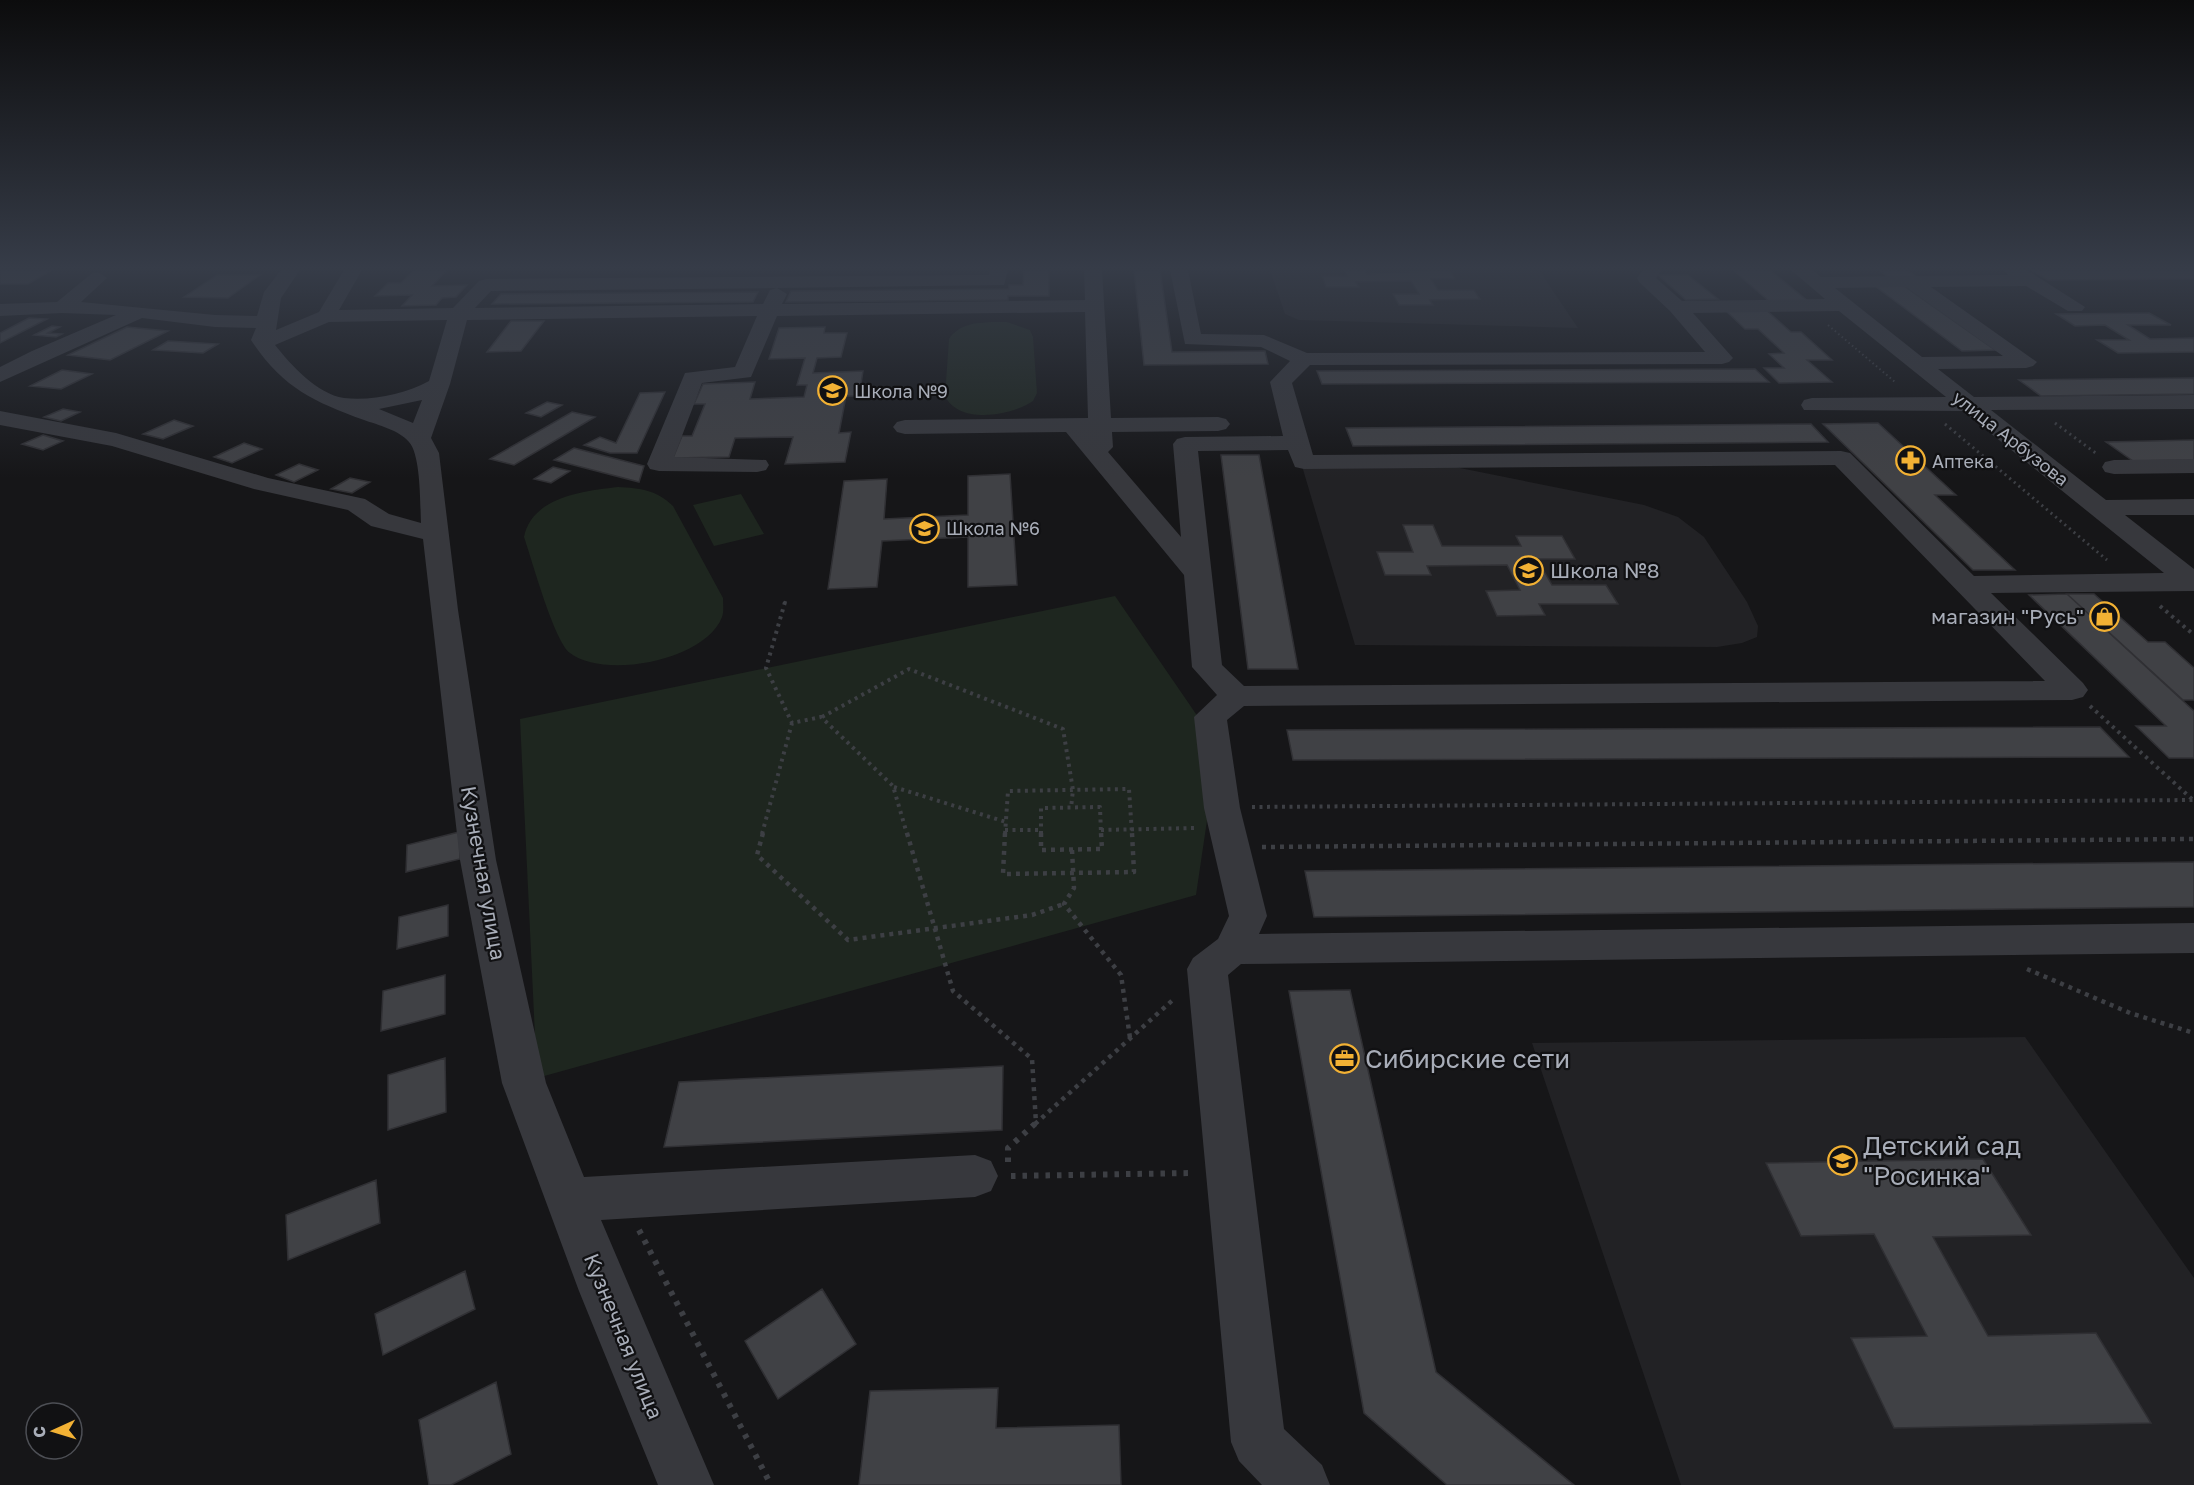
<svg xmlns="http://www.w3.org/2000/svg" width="2194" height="1485" viewBox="0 0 2194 1485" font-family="'Golos Text',sans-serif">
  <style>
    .built { fill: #222225 }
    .green { fill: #1e261f }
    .building { fill: #404145; stroke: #303034; stroke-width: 1.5 }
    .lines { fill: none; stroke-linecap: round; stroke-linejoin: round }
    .path-far4 { stroke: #3d3f44; stroke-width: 2; stroke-dasharray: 1.5 3; stroke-linecap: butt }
    .path-far3 { stroke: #3d3f44; stroke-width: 3; stroke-dasharray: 2 4; stroke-linecap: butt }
    .path-far2 { stroke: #3d3f44; stroke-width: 4; stroke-dasharray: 3 4.5; stroke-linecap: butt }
    .path-far1 { stroke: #3d3f44; stroke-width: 4.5; stroke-dasharray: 4 5; stroke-linecap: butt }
    .path { stroke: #3d3f44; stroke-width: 6; stroke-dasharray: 4.5 7; stroke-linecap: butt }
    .minor { fill: #37383d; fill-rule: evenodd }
    .labels { text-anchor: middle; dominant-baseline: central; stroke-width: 4.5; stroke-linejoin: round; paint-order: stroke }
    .far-poi-label { font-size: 18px; fill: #a8adb8; stroke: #111113; text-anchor: start }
    .far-street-label { font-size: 18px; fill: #a8adb8; stroke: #111113 }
    .poi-label { font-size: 21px; fill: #a8adb8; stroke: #111113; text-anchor: start }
    .street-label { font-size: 21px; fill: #a8adb8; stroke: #111113 }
    .near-poi-label { font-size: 26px; fill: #a8adb8; stroke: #111113; text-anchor: start }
  </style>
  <rect width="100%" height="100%" fill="#161618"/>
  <!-- built -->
  <path class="built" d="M1270,270H1539L1578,328L1299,320L1285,314Z
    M1445,465L1644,505L1678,517L1704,537L1747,602L1758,626L1757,637L1742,643L1717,647L1355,645L1302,466Z
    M2025,1037L2194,1278V1485H1681L1532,1043Z"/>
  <!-- green -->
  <path class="green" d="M991,322H1007L1030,330L1033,337L1037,393L1033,401C1011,416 959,425 945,396L949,339C959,324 975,323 991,322Z
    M618,487C640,488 657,490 673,506L723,598C723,604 724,612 722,617C706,660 605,680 570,653C554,641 532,560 524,537C532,497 583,491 618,487Z
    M741,494L764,534L714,546L693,505Z
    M1115,596L1218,746L1196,895L537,1078L520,719Z"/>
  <!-- building -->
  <path class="building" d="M0,270H52L28,284H0Z
    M414,270H447L432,286L467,285L456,297L442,298L436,305L402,306L412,295L375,296L388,283H401Z
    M1024,270H1049V296H1008V300L786,302L791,291L1009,289V285H1023Z
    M1134,270H1160L1172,352L1265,351L1268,364L1144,365Z
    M1344,270H1365L1367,274L1450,270L1455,279H1431L1438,290H1474L1480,299L1430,300L1433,305H1399L1393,294H1419L1411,281L1356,282L1359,287H1326L1322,276H1347Z
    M1733,270H1770L1809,302H1770Z
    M1879,270H1907L1919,279H1890Z
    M2031,270H2194V279L2048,280Z
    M217,275H260L228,298L184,297Z
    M1658,275H1688L1718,299L1686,300Z
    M1875,286H1904L1995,350L1962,351Z
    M758,292L753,302L492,304L501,294Z
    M1724,309H1765L1791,332H1801L1832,360H1807L1832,382L1779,383L1764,368H1784L1769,354L1784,353L1758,329H1745Z
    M2149,313L2171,325H2128L2150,339L2194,338V352L2118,353L2097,340H2129L2105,325L2075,326L2056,314Z
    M29,318L47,319L0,343V333Z
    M511,321H544L521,351L487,352Z
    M52,326L60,327L48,333L62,334L56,337L34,335Z
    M127,327L168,331L110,360L68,355Z
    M825,327L824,333H847L841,357L817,358L813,373L863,371L859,396H846L839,433L851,432L845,462L785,464L793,437L735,438L729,457L673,458L682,436H692L705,404H694L703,384L755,382L750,399L804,397L807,385H797L805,358L769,359L779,328Z
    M168,341L218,344L203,353L153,350Z
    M1755,369L1769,382L1322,384L1317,371Z
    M62,370L92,374L61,389L30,386Z
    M2194,378V394L2041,396L2019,380Z
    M665,392L637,453H610L584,445L600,437L616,443L640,393Z
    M547,402L562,405L541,417L526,413Z
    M63,409L80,412L61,421L44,417Z
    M572,412L595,417L514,465L490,459Z
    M174,420L193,426L163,439L143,434Z
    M1878,423L1956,495H1935L2015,570H1973L1823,424Z
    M1811,424L1828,442L1353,446L1346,428Z
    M43,435L63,441L43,450L22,444Z
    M2194,440V460L2133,461L2106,442Z
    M244,443L262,449L232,463L214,457Z
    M574,448L644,466L639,482L554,460Z
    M1221,455H1259L1298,669H1248Z
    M299,464L318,470L294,482L276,475Z
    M553,467L570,471L551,483L534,479Z
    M1010,474L1017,585L968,587V537L882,541L877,587L828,589L844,481L887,479L884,519L968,515V476Z
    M350,478L370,482L352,493L331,489Z
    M1403,525H1433L1442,546H1521L1516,536H1562L1575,559H1537L1552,585H1606L1618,604H1539L1545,615L1497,616L1486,591L1520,590L1507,565L1427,566L1431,575H1385L1377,552H1413Z
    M2067,594L2194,711V758H2169L2136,726H2166L2029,595Z
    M2067,594H2094L2148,642H2165L2194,668V700H2183Z
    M2100,727L2129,757L1293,760L1287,730Z
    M459,832L460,859L406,872L407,845Z
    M2194,862V907L1314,917L1305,871Z
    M448,905V936L397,949L399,917Z
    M445,975V1014L381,1031L383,991Z
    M1350,990L1436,1372L1574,1485H1447L1364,1413L1289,991Z
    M445,1058L446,1112L388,1130V1075Z
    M1003,1066L1002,1130L664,1147L679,1082Z
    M1983,1159L2031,1235L1933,1237L1988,1336L2096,1333L2151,1423L1894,1428L1851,1338L1927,1336L1874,1234L1801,1236L1766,1163Z
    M376,1180L380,1223L288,1260L286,1215Z
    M465,1271L475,1309L383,1355L375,1314Z
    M822,1289L856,1344L778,1399L745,1341Z
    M496,1382L511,1454L451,1485H429L419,1420Z
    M998,1388L996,1428L1119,1425L1121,1485H859L870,1391Z"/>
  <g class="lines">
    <!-- path-far4 -->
    <path class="path-far4" d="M1828,325L1895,382"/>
    <!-- path-far3 -->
    <path class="path-far3" d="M2055,423L2097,454
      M1945,424L2107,560
      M785,603L786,599"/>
    <!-- path-far2 -->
    <path class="path-far2" d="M785,602L766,668L792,723L821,717L893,786L907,834
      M2160,606L2194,635
      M2090,706L2193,800
      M822,717L909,669L1063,729L1073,790L1071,808
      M894,787L1006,822
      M1252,807L2194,800
      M1005,830H1041
      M1101,830L1195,828
      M762,834L792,723
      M1005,834L1008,791L1129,789L1132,834
      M1041,834V808L1100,807L1101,834"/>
    <!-- path-far1 -->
    <path class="path-far1" d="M763,833L757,855L848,940L1032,915L1064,904
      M907,833L953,991L1032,1059L1036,1123
      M1005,833L1003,874L1134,872L1132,833
      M1041,833V850L1102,849L1101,833
      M1262,847L2194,839
      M1072,850L1074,888L1064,904L1121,975L1130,1038
      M2027,969L2130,1013L2194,1033
      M1035,1124L1175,998"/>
    <!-- path -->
    <path class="path" d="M1008,1162V1148L1037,1122
      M1011,1176L1192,1173
      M639,1230L771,1485"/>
    <!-- minor -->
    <path class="minor" d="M281,270H300L281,298L276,330L319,312L344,270H362L339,310L453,308L479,281L486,279L989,275L990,270H1008L1004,285L777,288L787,294L782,304L1085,300L1084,270H1102L1111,418L1218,417L1226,419L1230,424L1226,429L1218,431L1112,432L1113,447L1108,452L1181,537L1173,444L1177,439L1185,437L1283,436L1270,382L1290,361L1261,347L1185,344L1170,270H1188L1201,334L1264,335L1307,353L1705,352L1670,311L1639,282L1637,278L1643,270H1662L1656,278L1682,301L1825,299L1791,270H1812L1821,277L2008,275L2004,270H2027L2085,307L2082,311H2068L2026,286L1931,287L2037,362L2033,366L2026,368L1938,369L1974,397L2194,395V409L1991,410L2106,500L2194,499V515H2125L2194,569V591L1991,593L2083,683L2088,690L2083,697L2072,700L1244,706L1227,720L1240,808L1267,916L1259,934L2194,923V953L1241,964L1228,975L1284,1429L1322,1465L1330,1485H1262L1239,1461L1231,1442L1187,969L1193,958L1218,939L1229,916L1204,808L1194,717L1217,695L1192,667L1184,575L1066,432L905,434L897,432L893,427L897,422L905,420L1088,418L1085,312L777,316L751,377L702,383L674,457L766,460L769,465L766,470L757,472L659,471L650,469L647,464L685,373L735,367L757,316L467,320L450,384L431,438L439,453L458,610L496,860L546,1083L584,1177L975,1155L991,1161L998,1176L991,1191L975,1197L601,1220L714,1485H658L579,1291L502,1083L460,860L423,539L371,526L348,510L254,489L112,446L0,425V411L116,433L268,478L365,499L389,514L421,523C420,504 421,455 409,442C399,430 378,425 364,420C312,401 282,387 251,340L256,328L215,327L142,318L0,382V367L32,351L116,315L62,313L0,316V304L57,302L91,274L98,272L107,278L81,302L215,315L257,316L264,292ZM1906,287L2003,356L1922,357L1835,288ZM777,288L770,290L763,304L475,308L491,291ZM1839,311L1946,397L1812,398L1804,400L1801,405L1804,410L1963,411L2164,573L1974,576L1850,453L1841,451L1313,455L1292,383L1310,365L1722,364L1729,362L1733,358L1693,313ZM447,320L429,381C405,394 372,401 344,398C317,394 291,365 275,345L329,322ZM422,400L413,423L379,409ZM1288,450L1295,467L1304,469L1835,465L2045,681L1244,686L1222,665L1198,451Z
      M2194,459V473L2114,474L2105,472L2102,467L2105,462L2114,460Z"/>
  </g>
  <!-- sky -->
  <linearGradient id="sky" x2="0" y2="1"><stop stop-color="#0c0c0d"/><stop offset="0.56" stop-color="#363c48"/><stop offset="1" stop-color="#363c48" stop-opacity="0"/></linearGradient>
  <rect width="2194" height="478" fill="url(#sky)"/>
  <!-- icons -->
  <defs>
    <symbol id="school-ring" viewBox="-11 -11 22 22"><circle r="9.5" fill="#111113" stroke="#f2b134" stroke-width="1.5"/><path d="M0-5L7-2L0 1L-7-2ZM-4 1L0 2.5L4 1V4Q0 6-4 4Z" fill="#f2b134"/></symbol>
    <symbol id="pharmacy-ring" viewBox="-11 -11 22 22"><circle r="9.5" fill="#111113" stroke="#f2b134" stroke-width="1.5"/><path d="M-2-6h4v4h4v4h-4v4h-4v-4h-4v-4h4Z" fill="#f2b134"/></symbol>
    <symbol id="shop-ring" viewBox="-11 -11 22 22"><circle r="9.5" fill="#111113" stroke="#f2b134" stroke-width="1.5"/><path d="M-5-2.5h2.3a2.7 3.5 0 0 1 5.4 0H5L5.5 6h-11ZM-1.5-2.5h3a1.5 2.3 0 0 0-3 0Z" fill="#f2b134"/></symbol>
    <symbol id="office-ring" viewBox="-11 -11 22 22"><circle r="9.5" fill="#111113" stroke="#f2b134" stroke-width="1.5"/><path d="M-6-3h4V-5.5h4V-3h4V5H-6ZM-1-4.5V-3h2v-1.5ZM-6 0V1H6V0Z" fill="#f2b134"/></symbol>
  </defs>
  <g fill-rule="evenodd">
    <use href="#school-ring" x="816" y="374" width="33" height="33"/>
    <use href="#pharmacy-ring" x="1894" y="444" width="33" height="33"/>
    <use href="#school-ring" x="908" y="512" width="33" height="33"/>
    <use href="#school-ring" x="1512" y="554" width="33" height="33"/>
    <use href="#shop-ring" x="2088" y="600" width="33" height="33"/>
    <use href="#office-ring" x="1328" y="1042" width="33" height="33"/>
    <use href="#school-ring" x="1826" y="1144" width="33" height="33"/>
  </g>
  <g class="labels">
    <!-- far-poi labels -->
    <g class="far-poi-label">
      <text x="854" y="391">Школа №9</text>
      <text x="1932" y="461">Аптека</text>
      <text x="946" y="528">Школа №6</text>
    </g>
    <!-- far-street labels -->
    <g class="far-street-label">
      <text transform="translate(2011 438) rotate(38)">улица Арбузова</text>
    </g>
    <!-- poi labels -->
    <g class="poi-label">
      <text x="1550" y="570">Школа №8</text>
      <text x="2084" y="616" text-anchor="end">магазин "Русь"</text>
    </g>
    <!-- street labels -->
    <g class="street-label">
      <text transform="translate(484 873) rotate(80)">Кузнечная улица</text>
      <text transform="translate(624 1336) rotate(68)">Кузнечная улица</text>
    </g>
    <!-- near-poi labels -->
    <g class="near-poi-label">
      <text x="1365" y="1058">Сибирские сети</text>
      <text x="1863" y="1145">Детский сад<tspan x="1863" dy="30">"Росинка"</tspan></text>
    </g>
  </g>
  <!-- north arrow -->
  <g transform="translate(54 1431) rotate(266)"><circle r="28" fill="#111113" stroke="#4d4f55" stroke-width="1.5"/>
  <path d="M0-4.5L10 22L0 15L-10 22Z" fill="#f2b134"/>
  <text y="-9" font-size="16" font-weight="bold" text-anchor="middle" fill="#a8adb8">С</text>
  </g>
</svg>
